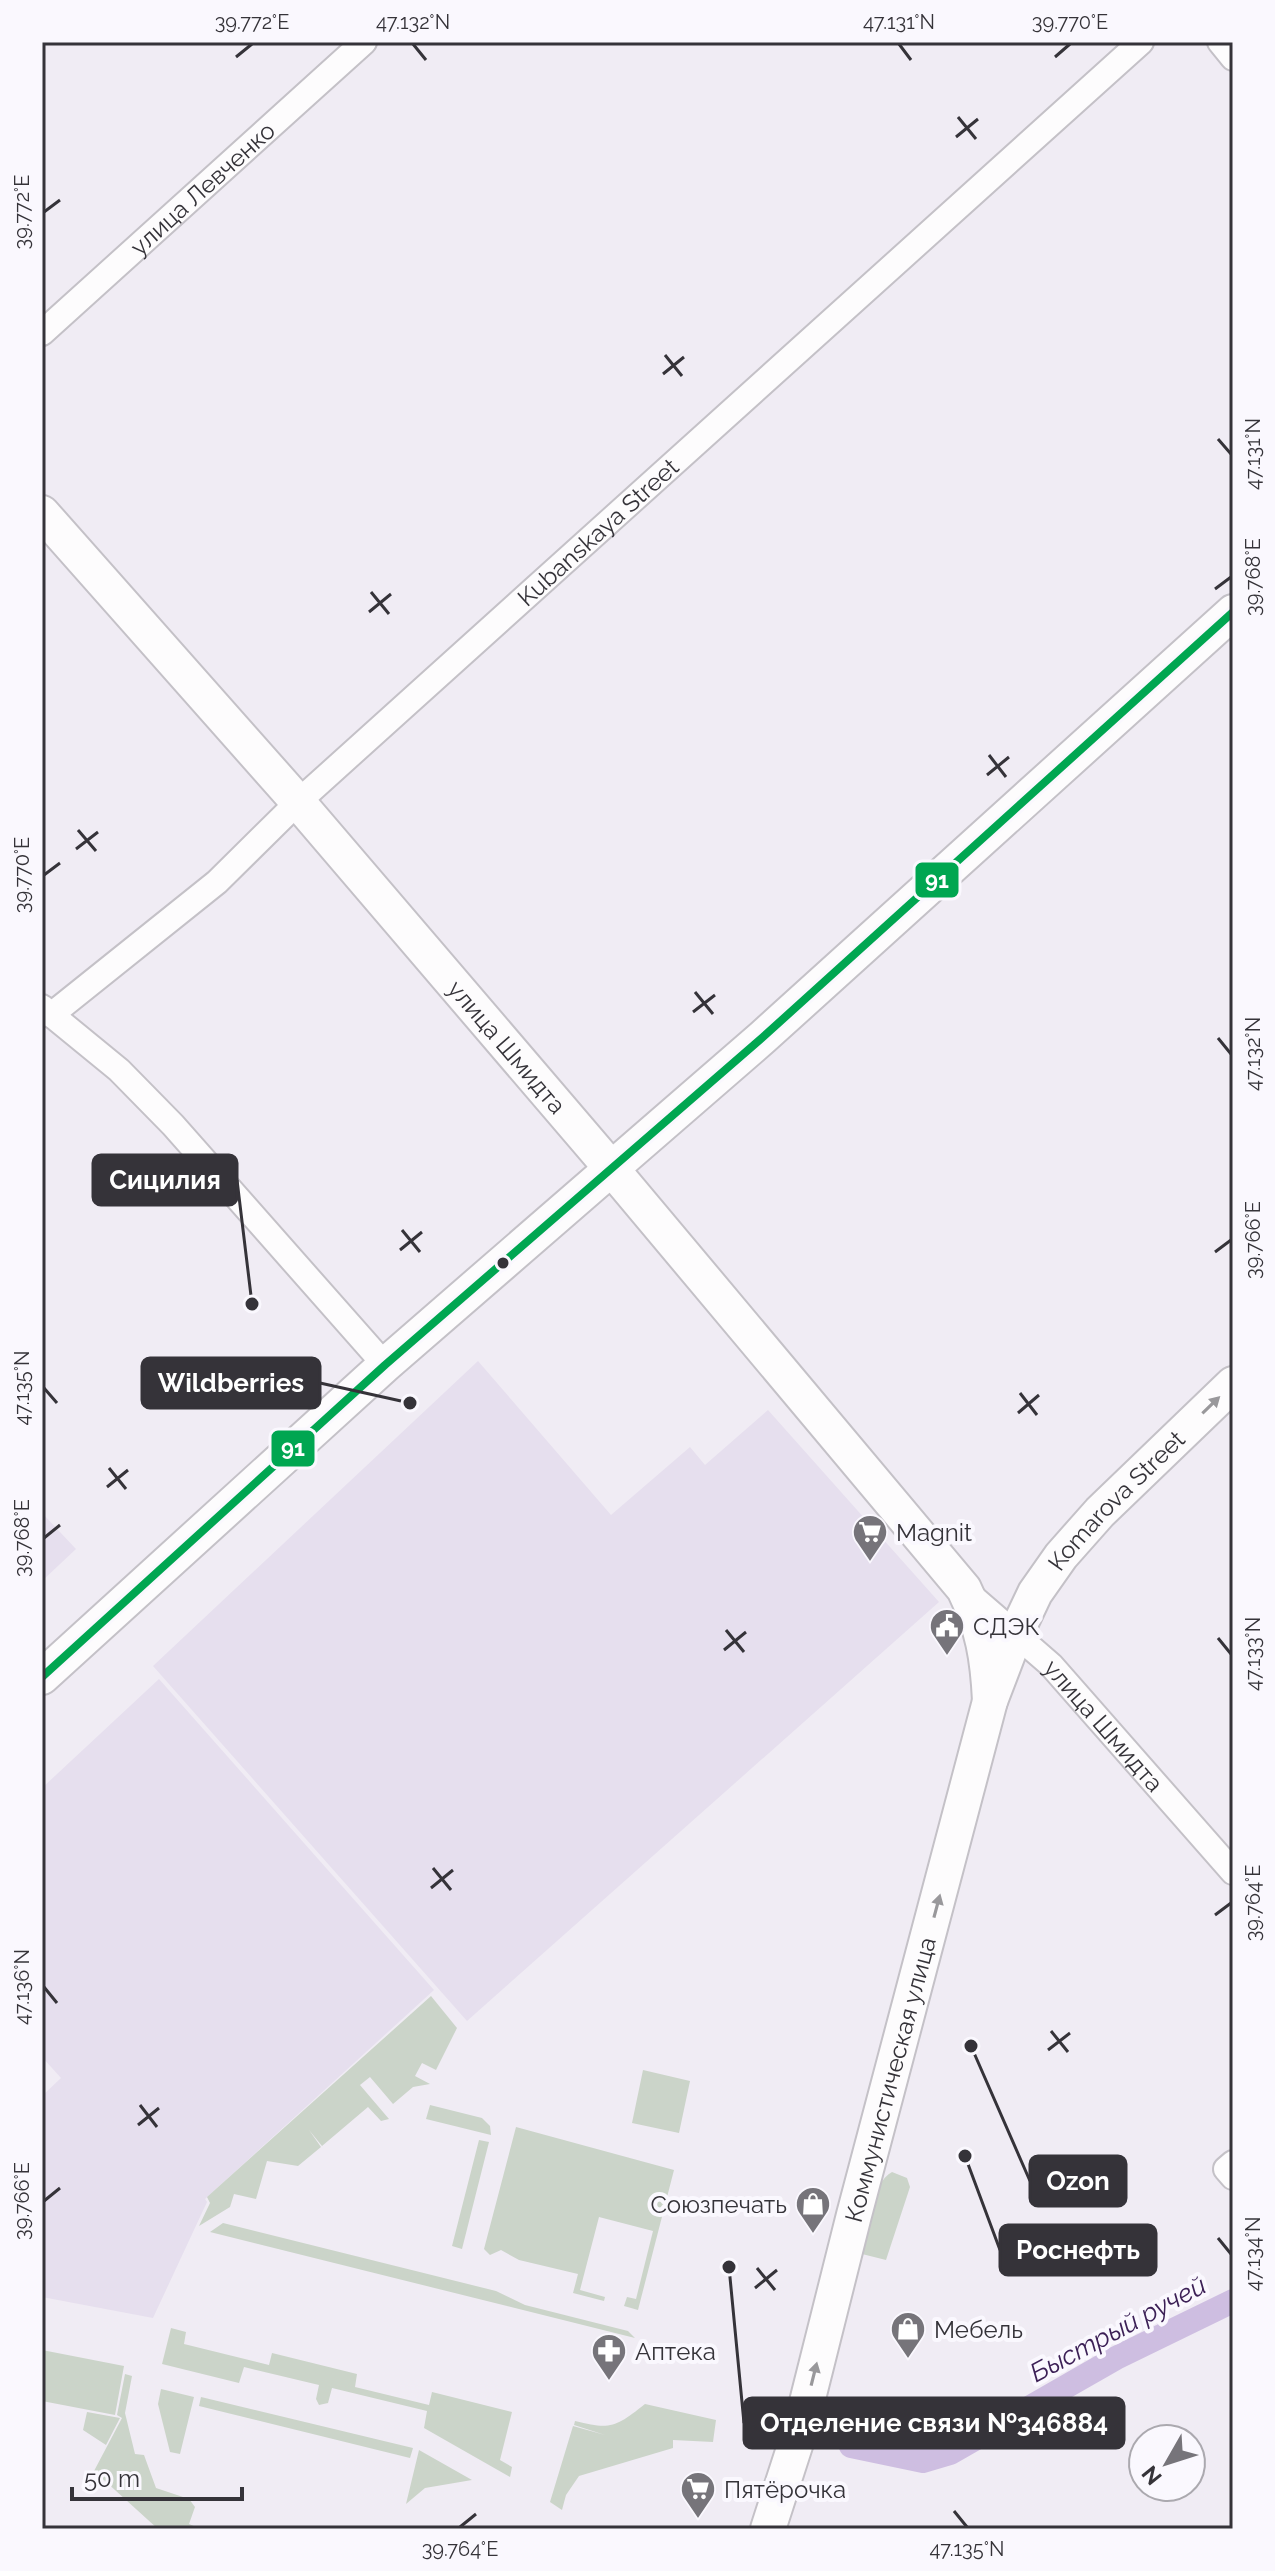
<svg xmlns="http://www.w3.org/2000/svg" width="1275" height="2571" viewBox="0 0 1275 2571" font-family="Raleway,sans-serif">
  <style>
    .built { fill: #e6dfee }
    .green { fill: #cbd4c9 }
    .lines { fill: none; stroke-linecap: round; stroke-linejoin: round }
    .canal { stroke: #cebee1; stroke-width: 24 }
    .street-casing { stroke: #c4c1c7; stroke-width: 28 }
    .secondary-casing { stroke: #c4c1c7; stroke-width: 38 }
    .street { stroke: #fdfcfd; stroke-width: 24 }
    .secondary { stroke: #fdfcfd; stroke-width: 34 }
    .bus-1-casing { stroke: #faf8fe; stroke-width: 14 }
    .bus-1 { stroke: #00a651; stroke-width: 8 }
    .oneway { fill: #99989b }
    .ticks { fill: none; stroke: #353339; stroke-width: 3 }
    .bus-dot { fill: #353339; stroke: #faf8fe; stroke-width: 3 }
    .labels { text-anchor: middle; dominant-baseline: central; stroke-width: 8; stroke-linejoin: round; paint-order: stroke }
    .street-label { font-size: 24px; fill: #353339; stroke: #faf8fe }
    .poi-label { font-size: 24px; fill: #353339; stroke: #faf8fe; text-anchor: start }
    .water-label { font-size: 26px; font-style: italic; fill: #3c2056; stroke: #faf8fe }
    .leader { fill: none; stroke: #353339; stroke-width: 3 }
    .callout-dot { fill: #353339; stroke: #faf8fe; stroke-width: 3 }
    .callout { fill: #353339; stroke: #353339; stroke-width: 3 }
    .callout-label { font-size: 26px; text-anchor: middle; font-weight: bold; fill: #fff }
    .line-badge { stroke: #faf8fe; stroke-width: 3 }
    .badge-label { font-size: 22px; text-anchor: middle; font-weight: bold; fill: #fff }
    .neatline { fill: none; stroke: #353339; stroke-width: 3 }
    .ticks-label { font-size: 20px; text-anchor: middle; fill: #353339 }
  </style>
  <rect width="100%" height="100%" fill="#f0ecf4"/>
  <!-- built -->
  <path class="built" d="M478,1361L611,1515L690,1447L705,1465L768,1410L939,1602L467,2021L153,1666Z
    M42,1513L76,1549L42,1581Z
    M159,1679L434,1990L205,2199L207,2202L153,2318L42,2297V2096L61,2078L42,2057V1788Z"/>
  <!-- green -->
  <path class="green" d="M431,1996L457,2028L436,2070L422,2063L415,2076L430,2084L413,2087L393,2104L370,2077L360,2085L389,2119L381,2121L368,2107L322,2146L309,2130L321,2147L298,2166L267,2161L256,2199L234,2194L230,2207L199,2226L210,2203L207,2197Z
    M643,2070L690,2081L679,2133L632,2123Z
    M430,2105L482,2118L490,2126L491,2135L426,2119Z
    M516,2127L674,2170L638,2310L624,2306L627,2297L636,2299L653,2231L599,2217L580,2290L605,2297L604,2301L573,2293L578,2274L519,2260L501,2250L490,2255L484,2249Z
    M479,2140L489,2142L462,2249L452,2246Z
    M892,2172L907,2178L910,2187L886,2260L862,2254C867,2231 871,2183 892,2172Z
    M223,2223L496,2291L525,2305L628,2331L635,2338L210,2232Z
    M171,2328L186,2332L184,2344L269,2365L272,2353L357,2374L355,2387L429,2405L432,2392L512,2412L500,2460L512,2467L510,2477L424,2428L427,2411L332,2388L328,2403L319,2405L316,2399L319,2385L244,2367L239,2383L162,2364Z
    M42,2350L124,2366L115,2415L42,2401Z
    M125,2374L132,2376L125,2413L135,2454L144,2455L156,2488L189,2499L195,2507L189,2524L201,2529H158L94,2471L122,2418L117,2415Z
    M161,2389L194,2397L180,2454L170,2452L158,2404Z
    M201,2397L413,2448L410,2458L199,2406Z
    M645,2404L716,2420L713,2442L673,2440V2448L579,2476L566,2495L562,2510L550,2502L573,2426L605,2435L574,2425L575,2421C611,2430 616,2427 645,2404Z
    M87,2412L120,2418L106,2445L83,2430Z
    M419,2450L472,2480L425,2488L406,2504Z"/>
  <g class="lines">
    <!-- canal -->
    <path class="canal" d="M851,2446L923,2461L950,2453L1116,2358L1233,2301"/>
    <defs>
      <g id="street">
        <path d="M1220,42L1233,58"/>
        <path id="s1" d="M42,333L364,42"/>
        <path d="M42,1007L119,1070L173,1125L385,1365"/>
        <path id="s2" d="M51,1015L217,882L298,802L1141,42"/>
        <path id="s3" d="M968,1593L1051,1665L1233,1872"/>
        <path d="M1233,2163L1226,2169L1233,2177"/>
      </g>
      <g id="secondary">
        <path id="s4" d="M42,513L298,802L611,1168L964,1589C983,1628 988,1658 990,1701"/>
        <path d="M42,1677L385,1365L763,1037L1233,612"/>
        <path id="s5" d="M768,2529L800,2430L854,2215L990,1701L1016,1633L1035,1593L1061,1556L1100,1512L1233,1384"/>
      </g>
    </defs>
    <!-- street casing -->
    <use href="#street" class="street-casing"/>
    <!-- secondary casing -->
    <use href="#secondary" class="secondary-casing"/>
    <!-- street -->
    <use href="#street" class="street"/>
    <!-- secondary -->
    <use href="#secondary" class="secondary"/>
    <defs>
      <path id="bus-1" d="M42,1677L385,1365L763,1037L1233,612"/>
    </defs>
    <!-- bus-1 casing -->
    <use href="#bus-1" class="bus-1-casing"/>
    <!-- bus-1 -->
    <use href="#bus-1" class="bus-1"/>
  </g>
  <!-- one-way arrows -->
  <defs><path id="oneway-solid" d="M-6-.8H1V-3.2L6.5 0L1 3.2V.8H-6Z" transform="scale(2)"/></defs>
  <g class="oneway">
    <use href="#oneway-solid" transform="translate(1211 1405) rotate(-44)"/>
    <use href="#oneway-solid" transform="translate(937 1906) rotate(-75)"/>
    <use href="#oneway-solid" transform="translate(814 2374) rotate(-76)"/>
  </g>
  <!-- ticks -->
  <path class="ticks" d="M413,44L426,60M899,44L911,60M236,57L252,44M1055,57L1070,44M958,117L976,139M956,137L978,119M44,212L60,200M665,355L682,376M663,374L684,357M1218,439L1231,454M1215,589L1231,577M371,592L389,614M369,612L391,594M989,755L1006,777M987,775L1009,757M78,830L96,851M76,849L98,832M44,875L60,863M695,992L713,1014M693,1012L715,995M1218,1038L1231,1054M402,1230L420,1252M400,1250L422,1232M1215,1252L1231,1240M44,1388L57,1403M1020,1393L1037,1415M1018,1413L1039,1395M109,1468L126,1489M107,1487L128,1470M44,1538L60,1525M726,1630L744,1652M1218,1638L1231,1654M724,1650L746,1632M433,1868L451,1890M431,1888L453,1870M1215,1915L1231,1903M44,1987L57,2003M1051,2031L1068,2052M1048,2050L1070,2033M140,2105L157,2127M138,2125L159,2108M44,2201L60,2188M1218,2238L1231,2254M757,2268L775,2290M755,2288L777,2270M954,2511L967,2527M460,2527L476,2514"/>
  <!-- icons -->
  <defs>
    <symbol id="supermarket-pin" viewBox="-11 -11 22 30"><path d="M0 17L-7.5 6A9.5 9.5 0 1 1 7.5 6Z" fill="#76747a" stroke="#faf8fe"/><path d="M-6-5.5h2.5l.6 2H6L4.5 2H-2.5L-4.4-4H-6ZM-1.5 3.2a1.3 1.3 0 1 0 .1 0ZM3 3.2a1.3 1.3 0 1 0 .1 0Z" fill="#fff"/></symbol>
    <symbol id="civic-pin" viewBox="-11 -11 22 30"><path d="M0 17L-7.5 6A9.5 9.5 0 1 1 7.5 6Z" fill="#76747a" stroke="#faf8fe"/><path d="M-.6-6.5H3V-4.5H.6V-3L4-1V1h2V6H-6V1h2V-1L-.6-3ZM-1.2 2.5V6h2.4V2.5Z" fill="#fff"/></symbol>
    <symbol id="shop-pin" viewBox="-11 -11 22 30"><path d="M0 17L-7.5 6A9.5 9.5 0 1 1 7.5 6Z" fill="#76747a" stroke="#faf8fe"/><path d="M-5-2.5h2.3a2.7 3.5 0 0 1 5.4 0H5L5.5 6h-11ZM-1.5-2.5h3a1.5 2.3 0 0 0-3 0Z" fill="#fff"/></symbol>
    <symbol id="pharmacy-pin" viewBox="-11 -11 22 30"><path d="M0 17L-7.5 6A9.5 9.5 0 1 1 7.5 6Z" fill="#76747a" stroke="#faf8fe"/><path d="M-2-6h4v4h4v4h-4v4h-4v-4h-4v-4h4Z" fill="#fff"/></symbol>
  </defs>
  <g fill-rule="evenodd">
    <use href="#supermarket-pin" x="850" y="1512" width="40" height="54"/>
    <use href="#civic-pin" x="927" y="1606" width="40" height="54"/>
    <use href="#shop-pin" x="793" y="2184" width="40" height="54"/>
    <use href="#shop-pin" x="888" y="2309" width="40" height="54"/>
    <use href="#pharmacy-pin" x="589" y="2331" width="40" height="54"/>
    <use href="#supermarket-pin" x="678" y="2469" width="40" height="54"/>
  </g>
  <!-- markers -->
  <circle class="bus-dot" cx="503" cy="1263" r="7"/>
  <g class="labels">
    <!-- street labels -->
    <g class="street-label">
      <text stroke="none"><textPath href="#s1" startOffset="216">улица Левченко</textPath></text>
      <text stroke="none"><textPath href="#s2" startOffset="730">Kubanskaya Street</textPath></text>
      <text stroke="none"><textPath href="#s4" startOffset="708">улица Шмидта</textPath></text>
      <text stroke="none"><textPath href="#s5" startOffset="1098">Komarova Street</textPath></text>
      <text stroke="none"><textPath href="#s3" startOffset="190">улица Шмидта</textPath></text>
      <text stroke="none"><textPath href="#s5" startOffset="466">Коммунистическая улица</textPath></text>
    </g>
    <!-- poi labels -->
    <g class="poi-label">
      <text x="896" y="1532">Magnit</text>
      <text x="973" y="1626">СДЭК</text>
      <text x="787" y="2204" text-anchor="end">Союзпечать</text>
      <text x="934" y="2329">Мебель</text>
      <text x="635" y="2351">Аптека</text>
      <text x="724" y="2489">Пятёрочка</text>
    </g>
    <!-- water labels -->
    <g class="water-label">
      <text transform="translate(1118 2329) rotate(-28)">Быстрый ручей</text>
    </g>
  </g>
  <!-- callouts -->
  <path class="leader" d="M252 1304L237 1180M410 1403L320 1383M971 2046L1030 2181M965 2156L1000 2250M729 2267L744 2423"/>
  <g class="callout-dot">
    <circle cx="252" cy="1304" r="8"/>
    <circle cx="410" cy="1403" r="8"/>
    <circle cx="971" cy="2046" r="8"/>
    <circle cx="965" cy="2156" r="8"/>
    <circle cx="729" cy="2267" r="8"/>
  </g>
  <g class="callout">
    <rect x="93" y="1155" width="144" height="50" rx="8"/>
    <rect x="142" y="1358" width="178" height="50" rx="8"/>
    <rect x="1030" y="2156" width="96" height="50" rx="8"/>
    <rect x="1000" y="2225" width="156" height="50" rx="8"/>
    <rect x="744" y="2398" width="380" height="50" rx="8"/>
  </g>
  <g class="callout-label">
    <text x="165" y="1189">Сицилия</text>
    <text x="231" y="1392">Wildberries</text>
    <text x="1078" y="2190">Ozon</text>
    <text x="1078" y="2259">Роснефть</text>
    <text x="934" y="2432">Отделение связи №346884</text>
  </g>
  <g class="line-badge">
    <rect x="914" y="861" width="46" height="38" rx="8" fill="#00a651"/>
    <rect x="270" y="1429" width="46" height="39" rx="8" fill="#00a651"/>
  </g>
  <g class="badge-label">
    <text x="937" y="888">91</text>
    <text x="293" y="1456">91</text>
  </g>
  <!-- border -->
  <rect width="1275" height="2571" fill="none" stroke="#faf8fe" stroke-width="88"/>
  <!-- north arrow -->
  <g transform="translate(1167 2463) rotate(231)"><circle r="38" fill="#faf8fe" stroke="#aba9af" stroke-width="2"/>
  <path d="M0-6L14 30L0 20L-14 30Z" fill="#76747a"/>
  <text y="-12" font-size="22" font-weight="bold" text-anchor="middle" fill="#353339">N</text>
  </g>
  <!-- scale -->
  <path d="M72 2487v12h170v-12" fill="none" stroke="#353339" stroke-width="4"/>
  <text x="84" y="2487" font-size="24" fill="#353339" stroke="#faf8fe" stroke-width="6" paint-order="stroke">50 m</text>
  <rect x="44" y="44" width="1187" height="2483" class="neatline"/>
  <g class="ticks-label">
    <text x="252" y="29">39.772°E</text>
    <text x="413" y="29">47.132°N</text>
    <text x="899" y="29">47.131°N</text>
    <text x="1070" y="29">39.770°E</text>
    <text transform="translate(22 212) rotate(-90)" y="7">39.772°E</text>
    <text transform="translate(1253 454) rotate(-90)" y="7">47.131°N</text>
    <text transform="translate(1253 577) rotate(-90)" y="7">39.768°E</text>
    <text transform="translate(22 875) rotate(-90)" y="7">39.770°E</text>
    <text transform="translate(1253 1054) rotate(-90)" y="7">47.132°N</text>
    <text transform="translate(1253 1240) rotate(-90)" y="7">39.766°E</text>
    <text transform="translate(22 1388) rotate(-90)" y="7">47.135°N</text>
    <text transform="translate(22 1538) rotate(-90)" y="7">39.768°E</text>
    <text transform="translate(1253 1654) rotate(-90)" y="7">47.133°N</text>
    <text transform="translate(1253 1903) rotate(-90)" y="7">39.764°E</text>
    <text transform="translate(22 1987) rotate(-90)" y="7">47.136°N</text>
    <text transform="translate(22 2201) rotate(-90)" y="7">39.766°E</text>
    <text transform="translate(1253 2254) rotate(-90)" y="7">47.134°N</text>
    <text x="460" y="2556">39.764°E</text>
    <text x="967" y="2556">47.135°N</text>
  </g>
</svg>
